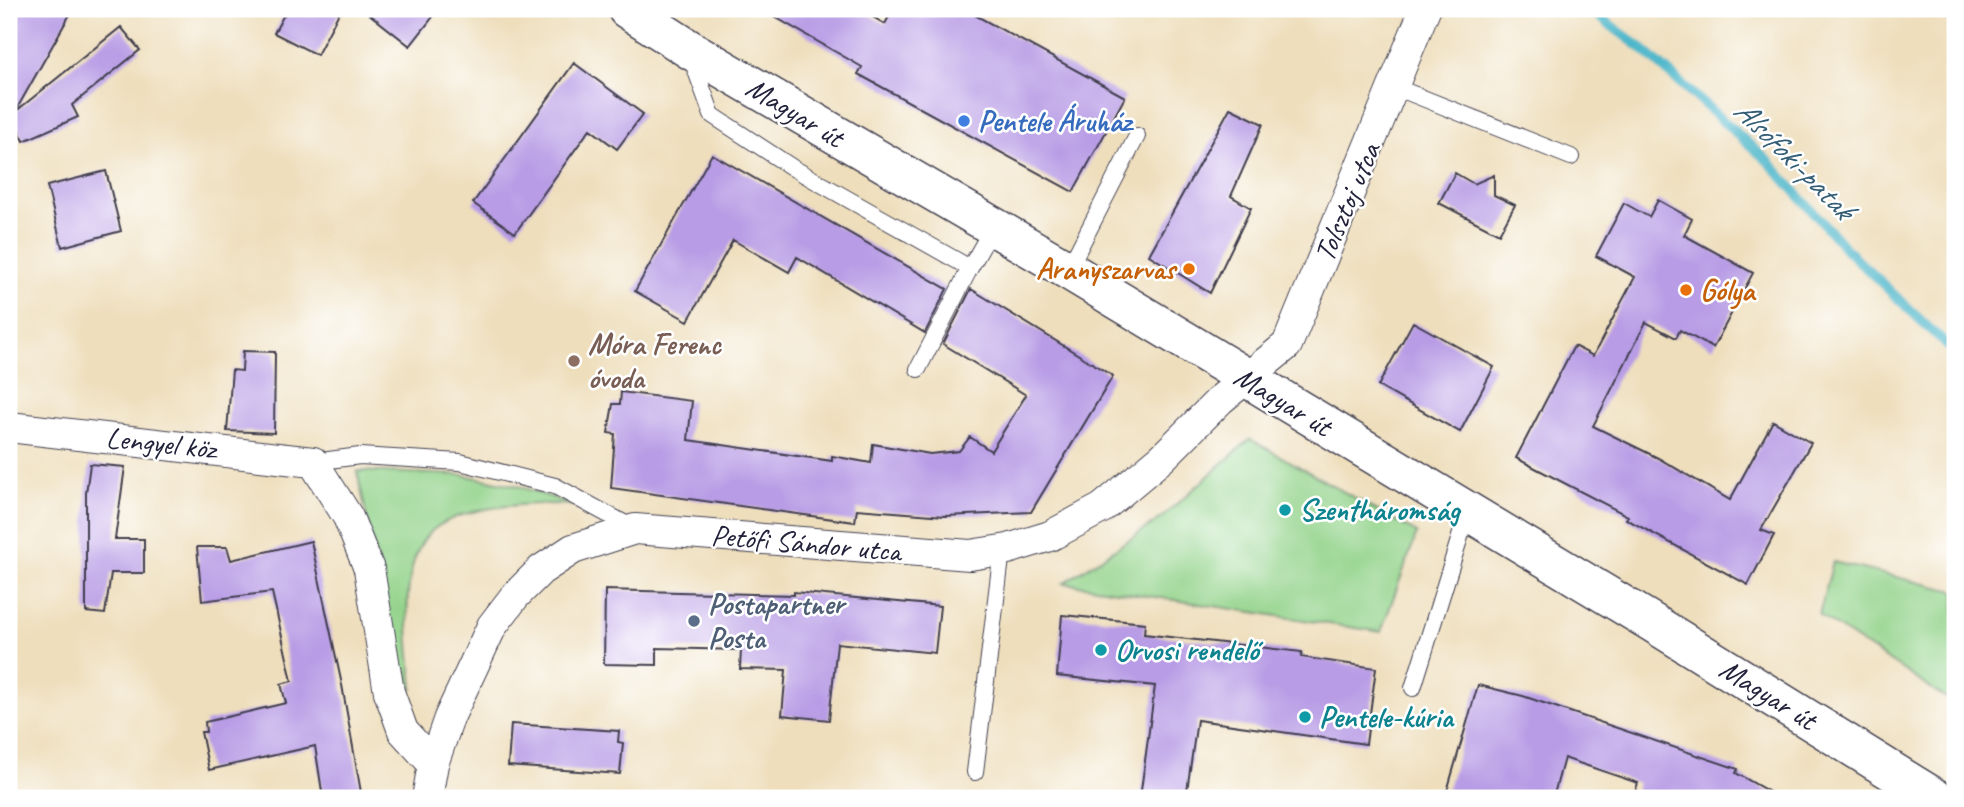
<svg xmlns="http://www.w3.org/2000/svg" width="1964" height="807" viewBox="0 0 1964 807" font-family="Caveat,sans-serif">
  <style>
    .green { fill: #93d38a; stroke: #5a7a62; stroke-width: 2 }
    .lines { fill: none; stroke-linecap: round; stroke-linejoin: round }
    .stream { stroke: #4cb6c9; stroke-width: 10 }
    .building { fill: #b89ce5 }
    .service-casing { stroke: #413e4e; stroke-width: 18 }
    .minor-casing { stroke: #413e4e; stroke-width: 32 }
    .tertiary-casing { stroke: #413e4e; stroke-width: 41 }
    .service { stroke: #fff; stroke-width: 16 }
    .minor { stroke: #fff; stroke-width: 30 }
    .tertiary { stroke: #fff; stroke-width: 38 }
    .shop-dot { fill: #3f7fe0; stroke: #fff; stroke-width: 2.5 }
    .food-dot { fill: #e8710a; stroke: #fff; stroke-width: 2.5 }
    .education-dot { fill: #8d6e63; stroke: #fff; stroke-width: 2.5 }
    .culture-dot { fill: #0f9aa8; stroke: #fff; stroke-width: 2.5 }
    .service-dot { fill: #5c6f8a; stroke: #fff; stroke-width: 2.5 }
    .labels { text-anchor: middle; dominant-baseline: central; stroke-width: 5; stroke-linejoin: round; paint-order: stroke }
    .street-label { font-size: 30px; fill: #22223b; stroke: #fff }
    .shop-label { font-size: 30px; font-weight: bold; fill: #366cbe; stroke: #fff; text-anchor: start }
    .food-label { font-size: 30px; font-weight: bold; fill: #c56008; stroke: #fff; text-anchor: end }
    .education-label { font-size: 30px; font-weight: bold; fill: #785e54; stroke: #fff; text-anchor: start }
    .culture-label { font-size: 30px; font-weight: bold; fill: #0d838f; stroke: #fff; text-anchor: start }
    .service-label { font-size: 30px; font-weight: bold; fill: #4e5e75; stroke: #fff; text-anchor: start }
    .water-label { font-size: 32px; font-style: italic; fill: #335d74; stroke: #fff }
  </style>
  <rect width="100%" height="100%" fill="#fff"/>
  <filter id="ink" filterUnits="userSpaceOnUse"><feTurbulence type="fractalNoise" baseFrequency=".0143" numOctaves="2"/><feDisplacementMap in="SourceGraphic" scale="14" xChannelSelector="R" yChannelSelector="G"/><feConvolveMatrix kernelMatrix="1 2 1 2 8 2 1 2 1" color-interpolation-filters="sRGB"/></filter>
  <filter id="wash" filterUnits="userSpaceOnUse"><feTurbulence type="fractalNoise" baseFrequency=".00686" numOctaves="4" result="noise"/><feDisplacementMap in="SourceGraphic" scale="28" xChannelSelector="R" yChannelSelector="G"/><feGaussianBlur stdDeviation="1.57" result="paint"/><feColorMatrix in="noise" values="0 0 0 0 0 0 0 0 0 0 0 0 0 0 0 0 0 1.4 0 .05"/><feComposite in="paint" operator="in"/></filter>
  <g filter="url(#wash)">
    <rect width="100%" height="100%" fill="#eedebc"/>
    <!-- green -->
    <path class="green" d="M1250,439L1417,533L1381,632L1064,583L1160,519Z
      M357,471L463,475L518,486L574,505C535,502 446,504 423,541C398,581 410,645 413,689H404Z
      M1833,562L1955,591V704L1819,615Z"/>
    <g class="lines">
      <!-- stream -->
      <path class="stream" d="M1589,9L1640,47L1769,162L1846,249L1955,353"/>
    </g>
    <g id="blocks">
      <!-- building -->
      <path class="building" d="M9,9H73L15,112L121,27L140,50L72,105L78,117L24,141L12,117L9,123Z
        M287,9H341L317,55L274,33Z
        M363,9H439L410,46Z
        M761,9H859L885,24L893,9H964L1125,97L1073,192L858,74L862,67Z
        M574,63L643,114L617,149L590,129L515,233L473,203Z
        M1230,108L1263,124L1231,196L1251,208L1210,293L1149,255Z
        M712,154L947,289L925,333L797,257L789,272L733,240L688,321L635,291Z
        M106,171L121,231L62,247L47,186Z
        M1455,173L1474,184L1494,175V195L1515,205L1499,234L1439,203Z
        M1658,200L1692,219L1684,235L1753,273L1713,348L1680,330L1676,338L1646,322L1593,426L1658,458L1730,500L1773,421L1811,443L1761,530L1774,535L1748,585L1626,519L1628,516L1516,458L1574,346L1593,356L1635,277L1596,256L1624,203L1649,217Z
        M971,289L1113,376L1031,512L945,516L857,509L855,522L611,488L615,434L608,433L613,404H620L621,392L692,401L688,440L832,461V456L871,463L873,444L930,454L959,451L970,437L991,451L1026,395L943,344Z
        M1413,322L1494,367L1460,432L1378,386Z
        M243,351L275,352L274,433L227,431L232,370L242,371Z
        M90,464L125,467L115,539H144V573H111L105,614L86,612V493Z
        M311,541L342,685L362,798H323L315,746L209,770L201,732H206L205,722L286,703L281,684L292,681L272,592L202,601L197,547H227L231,560Z
        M605,590L794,595V592L940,606L935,653L837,643L829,720L782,715L786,670L740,669L741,650L657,648V665L604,664Z
        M1062,615L1145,623L1144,634L1302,652L1301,657L1376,668L1366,744L1197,720L1186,798H1140L1155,686L1057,676Z
        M1478,685L1523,696L1738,769L1736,773L1780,798H1633L1638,783L1564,758L1553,798H1445Z
        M511,724L619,731L618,742L623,743L620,774L508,766Z"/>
    </g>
  </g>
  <g filter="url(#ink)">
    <use href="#blocks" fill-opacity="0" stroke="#413e4e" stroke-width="2"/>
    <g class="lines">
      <defs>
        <path id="service" d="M691,57L712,115L793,168L970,268L992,229
          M1395,87L1571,157
          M1068,270L1137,136
          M918,369L970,268
          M313,462L360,456L460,462L555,486L633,528
          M1413,688L1468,511
          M975,772L1002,550"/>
        <path id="minor" d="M9,427L313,462L348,517L369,569L389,692L403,731L433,764
          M427,798L433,764L449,718L492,626L515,596L541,570L573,549L635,529L970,555L1008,549L1050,536L1102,508L1162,458L1221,399L1287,345L1425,9"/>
        <path id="tertiary" d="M627,9L689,49L1068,270L1648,620L1935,798"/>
      </defs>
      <!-- service casing -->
      <use href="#service" class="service-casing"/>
      <!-- minor casing -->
      <use href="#minor" class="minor-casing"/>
      <!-- tertiary casing -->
      <use href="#tertiary" class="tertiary-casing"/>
      <!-- service -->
      <use href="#service" class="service"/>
      <!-- minor -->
      <use href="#minor" class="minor"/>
      <!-- tertiary -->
      <use href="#tertiary" class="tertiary"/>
    </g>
  </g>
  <!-- markers -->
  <circle class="shop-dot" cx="964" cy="121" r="7"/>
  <g class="food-dot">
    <circle cx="1189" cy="269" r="7"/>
    <circle cx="1686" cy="290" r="7"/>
  </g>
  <circle class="education-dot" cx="574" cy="361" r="7"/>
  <g class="culture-dot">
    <circle cx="1285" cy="510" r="7"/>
    <circle cx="1101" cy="650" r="7"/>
    <circle cx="1305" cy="717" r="7"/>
  </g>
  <circle class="service-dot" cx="694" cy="621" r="7"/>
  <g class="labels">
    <!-- street labels -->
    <g class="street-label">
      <text transform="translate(795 112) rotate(31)">Magyar út</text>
      <text transform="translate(1347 202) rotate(-67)">Tolsztoj utca</text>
      <text transform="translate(1283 401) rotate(31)">Magyar út</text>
      <text transform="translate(161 443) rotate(6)">Lengyel köz</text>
      <text transform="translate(806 543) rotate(5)">Petőfi Sándor utca</text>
      <text transform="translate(1768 694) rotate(32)">Magyar út</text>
    </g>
    <!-- shop labels -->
    <g class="shop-label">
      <text x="978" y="121">Pentele Áruház</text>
    </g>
    <!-- food labels -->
    <g class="food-label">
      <text x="1175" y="269">Aranyszarvas</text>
      <text x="1700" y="290" text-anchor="start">Gólya</text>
    </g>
    <!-- education labels -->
    <g class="education-label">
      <text x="588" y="344">Móra Ferenc<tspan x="588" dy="34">óvoda</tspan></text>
    </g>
    <!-- culture labels -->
    <g class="culture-label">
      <text x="1299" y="510">Szentháromság</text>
      <text x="1115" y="650">Orvosi rendelő</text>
      <text x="1319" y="717">Pentele-kúria</text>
    </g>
    <!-- service labels -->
    <g class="service-label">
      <text x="708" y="604">Postapartner<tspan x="708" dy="34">Posta</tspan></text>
    </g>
    <!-- water labels -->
    <g class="water-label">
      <text transform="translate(1794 159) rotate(45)">Alsófoki-patak</text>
    </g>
  </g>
  <!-- margin -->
  <rect width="1964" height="807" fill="none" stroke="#fff" stroke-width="35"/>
</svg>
